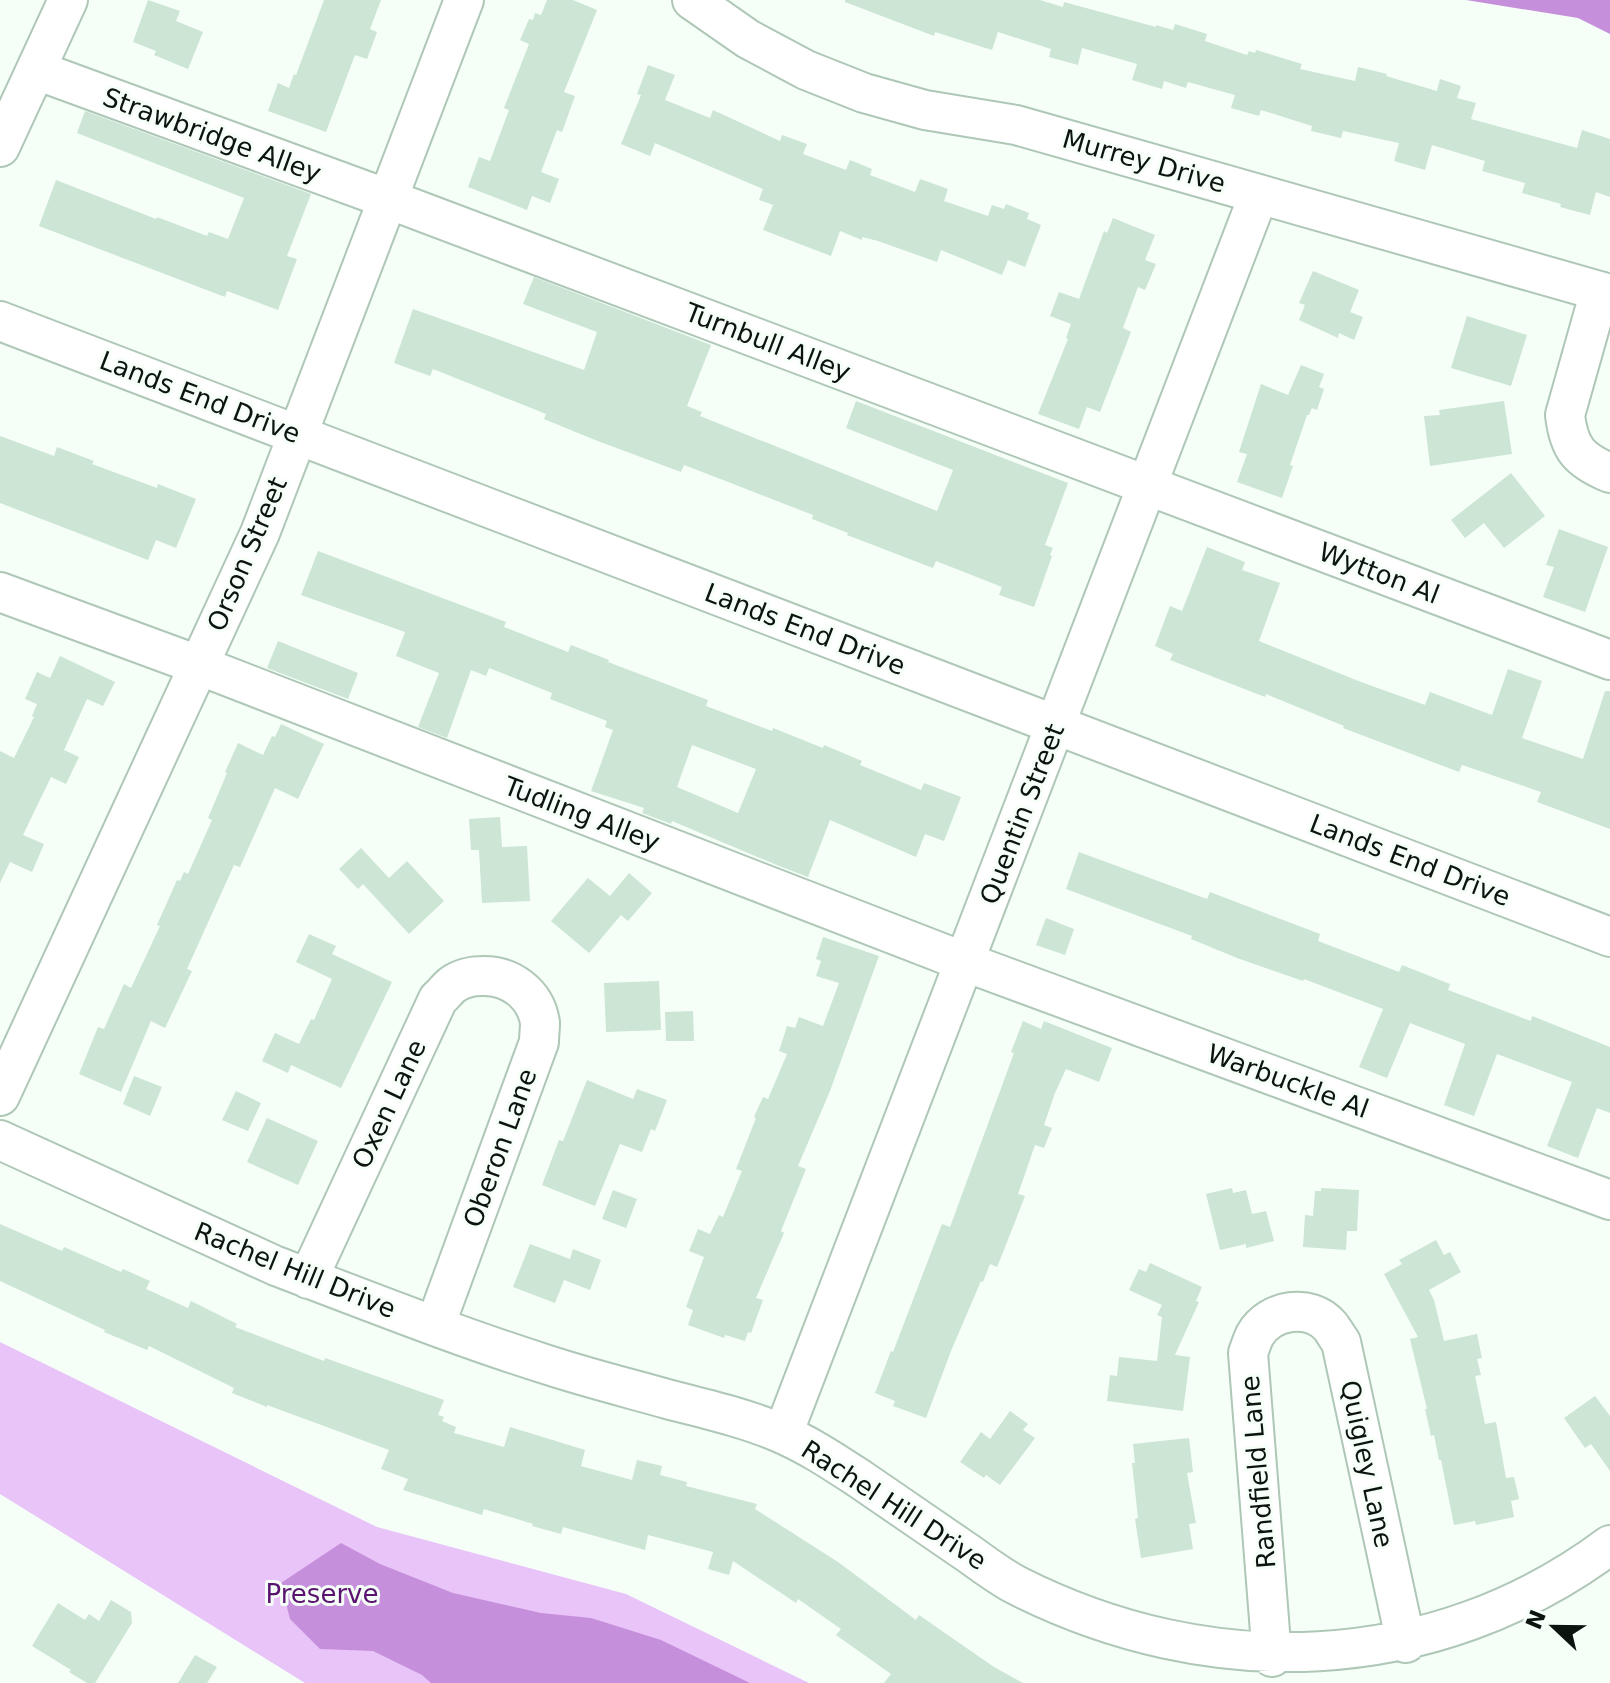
<svg xmlns="http://www.w3.org/2000/svg" width="1610" height="1683" viewBox="0 0 1610 1683" font-family="'DejaVu Sans',sans-serif">
  <style>
    .green { fill: #e9c4f8 }
    .water { fill: #c68fdb }
    .building { fill: #cce5d4; fill-rule: evenodd }
    .lines { fill: none; stroke-linecap: round; stroke-linejoin: round }
    .minor-casing { stroke: #afc7b6; stroke-width: 42 }
    .minor { stroke: #fff; stroke-width: 38 }
    .labels { text-anchor: middle; dominant-baseline: central; stroke-width: 6; stroke-linejoin: round; paint-order: stroke }
    .street-label { font-size: 26px; fill: #0c140f; stroke: #f5fff8 }
    .park-label { font-size: 26px; fill: #5a1470; stroke: #f5fff8 }
  </style>
  <rect width="100%" height="100%" fill="#f5fff8"/>
  <!-- green -->
  <path class="green" d="M0,1342L377,1527L626,1594L809,1683H305L0,1494Z"/>
  <!-- water -->
  <path class="water" d="M1466,0H1610V34L1578,18Z
    M341,1543L380,1564L453,1593L541,1613L591,1618L661,1640L750,1683H431L422,1675L373,1651L320,1649L290,1619L281,1583Z"/>
  <!-- building -->
  <path class="building" d="M148,0L180,11L176,21L203,32L188,69L154,55L156,51L133,42Z
    M324,0H381L370,29L377,32L367,59L355,55L326,132L268,111L278,83L289,88L294,74L296,75Z
    M547,0H573L597,10L564,92L575,96L562,132L557,130L541,172L559,179L550,203L532,196L527,210L468,187L479,157L490,161L509,110L504,108L529,44L520,40L529,19L533,20L535,13L541,15Z
    M845,0H1040L1063,7L1064,2L1156,27V25L1173,30L1175,24L1207,34L1205,41L1247,55L1249,51L1255,53L1256,50L1302,64L1300,69L1355,81L1358,67L1387,74L1386,76L1437,91L1440,79L1461,86L1457,98L1476,103L1471,119L1577,148L1582,130L1610,139V197L1596,192L1590,215L1560,207L1561,204L1522,193L1525,183L1482,171L1485,161L1432,145L1425,170L1394,161L1399,143L1343,131L1341,138L1311,131L1312,126L1261,110L1259,116L1231,108L1235,95L1188,82L1186,88L1164,81L1162,89L1132,80L1137,64L1082,48L1078,65L1049,57L1051,49L998,32L992,50L935,32L934,36L845,2Z
    M648,65L675,75L665,100L710,118L713,110L780,141L782,135L807,144L803,154L846,170L850,160L872,169L870,175L915,192L920,179L948,189L944,201L988,216L992,205L1004,209L1006,204L1029,213L1027,219L1041,225L1025,267L1008,260L1002,275L941,250L937,262L878,241L862,237V240L840,231L831,256L763,230L773,205L759,200L763,189L655,143L650,156L621,144L641,95L637,94Z
    M85,111L311,194L287,256L297,259L278,310L227,291L225,297L39,226L56,180L156,219L157,217L207,236L209,232L228,239L244,198L77,133Z
    M1113,218L1155,235L1145,260L1156,264L1145,290L1138,287L1123,328L1131,332L1100,412L1087,407L1079,429L1038,414L1068,339L1066,338L1071,324L1050,316L1059,292L1079,299L1104,231L1107,233Z
    M1313,271L1359,290L1350,312L1363,317L1354,340L1339,333L1338,338L1299,320L1305,305L1299,303Z
    M534,277L711,345L687,406L702,412L700,416L937,511L953,470L846,428L856,401L1068,483L1045,545L1053,548L1050,555L1052,556L1034,607L999,595L1002,587L936,561L933,568L847,535L848,533L812,519L813,515L736,485L684,465L681,472L595,440L544,419L546,414L433,369L430,376L394,363L413,309L584,370L597,332L523,304Z
    M1467,316L1527,335L1511,386L1451,368Z
    M1301,365L1324,374L1319,387L1324,389L1317,410L1312,408L1309,415H1307L1290,465L1293,466L1282,498L1237,482L1247,454L1239,452L1261,384L1288,395Z
    M1504,401L1512,454L1430,466L1424,416L1440,415L1439,410Z
    M0,436L54,456L57,447L94,461L92,464L157,488L158,484L196,499L176,548L156,540L148,560L0,503Z
    M1511,473L1545,516L1504,548L1484,523L1465,538L1451,520Z
    M1559,529L1608,547L1585,612L1543,597L1554,567L1546,565Z
    M1207,547L1245,562L1242,570L1280,583L1259,641L1361,682L1425,705L1430,692L1492,715L1508,669L1542,681L1522,738L1583,759L1605,691H1610V829L1537,802L1541,792L1462,765L1459,772L1343,728L1344,726L1266,694L1265,697L1170,660L1173,654L1155,646L1170,606L1182,611Z
    M318,551L506,622L504,627L568,652L571,645L609,660L608,662L708,700L706,706L772,731L773,728L823,748L824,745L862,761L860,765L921,790L924,783L961,797L944,841L925,834L916,857L830,820L808,877L779,866L672,821L671,824L642,813L644,808L591,791L613,730L605,727L607,721L550,699L552,693L489,668L486,676L471,670L447,738L418,727L439,673L396,656L405,632L301,595ZM692,745L756,769L738,813L677,787Z
    M278,641L358,673L348,699L267,668Z
    M60,656L115,682L103,706L87,699L64,750L79,757L66,784L51,777L23,835L44,844L32,872L10,862L0,883V751L14,758L34,717L32,716L37,704L25,699L37,672L50,678Z
    M281,724L324,744L298,799L275,788L240,867L234,865L187,969L192,971L165,1028L151,1021L121,1092L79,1074L98,1027L104,1029L124,984L131,988L160,926L157,925L177,880L180,881L184,872L188,874L212,820L208,818L227,773L225,772L238,743L263,755L272,736L275,737Z
    M500,817L502,847L527,846L530,901L482,903L479,850H471L469,819Z
    M361,848L389,878L407,861L444,901L409,934L363,884L358,889L339,869Z
    M1079,852L1207,899L1210,892L1320,934L1318,941L1399,972L1402,965L1450,984L1448,990L1531,1021L1532,1016L1610,1047V1113L1597,1108L1578,1158L1547,1146L1572,1082L1497,1054L1474,1116L1444,1105L1465,1044L1410,1023L1387,1078L1359,1067L1383,1009L1304,979L1303,981L1237,958L1191,939L1192,936L1066,889Z
    M629,873L652,893L628,921L621,915L589,953L551,921L588,878L610,896Z
    M1046,918L1074,929L1065,955L1036,945Z
    M309,934L336,946L332,954L392,982L341,1088L291,1065L288,1073L262,1061L275,1033L299,1044L311,1019L314,1020L332,979L296,962Z
    M823,937L879,956L830,1091L798,1166L806,1169L781,1231L784,1233L756,1298L763,1300L751,1333L748,1332L745,1341L725,1335L724,1338L688,1325L693,1310L686,1307L704,1257L689,1251L698,1229L710,1234L719,1215L723,1217L742,1171L736,1169L756,1118L754,1117L763,1097L768,1099L787,1054L779,1051L787,1026L795,1028L799,1017L823,1026L839,983L816,976L821,961L816,959Z
    M659,981L661,1030L606,1032L604,983Z
    M693,1011L694,1041H666L665,1012Z
    M1023,1021L1041,1029L1044,1021L1112,1048L1099,1082L1066,1069L1055,1093L1044,1125L1052,1128L1044,1148L1035,1145L1018,1194L1025,1196L1002,1255L997,1267L990,1264L983,1282L981,1281L951,1351L926,1418L893,1406L895,1401L875,1393L891,1351L893,1352L942,1224L950,1227L1014,1053L1011,1052Z
    M134,1076L162,1087L150,1116L123,1104Z
    M587,1080L633,1099L637,1089L667,1100L655,1131L651,1129L642,1152L620,1144L595,1206L542,1185L559,1140L563,1141Z
    M236,1091L261,1103L248,1131L222,1120Z
    M267,1118L318,1141L298,1185L247,1162Z
    M1232,1188L1233,1193L1246,1190L1252,1214L1266,1211L1274,1241L1246,1248V1244L1220,1250L1206,1194Z
    M1321,1188L1359,1190L1357,1231H1347L1346,1250L1303,1247L1305,1215L1313,1216L1315,1191H1321Z
    M613,1190L637,1199L626,1228L602,1219Z
    M0,1224L62,1251L64,1247L121,1272L123,1269L150,1281L146,1289L188,1308L191,1301L237,1324L235,1327L324,1361L325,1358L444,1400L438,1415L444,1417L442,1421L456,1427L454,1433L504,1447L510,1427L585,1450L581,1466L632,1480L637,1460L662,1466L660,1475L687,1482L686,1486L757,1504L755,1509L838,1562L916,1620L919,1615L994,1667L1023,1683H884L891,1674L836,1635L841,1629L798,1599L796,1603L733,1561L729,1575L708,1569L713,1552L648,1535L645,1550L563,1527L561,1534L532,1526L533,1524L484,1509L482,1515L403,1490L408,1479L381,1469L389,1450L267,1405V1407L232,1393L234,1388L149,1346L147,1350L104,1332L105,1330L0,1281Z
    M1436,1240L1444,1255L1450,1252L1461,1272L1429,1290L1434,1300L1444,1341L1477,1334L1482,1358L1477,1359L1481,1375L1475,1376L1485,1424L1496,1422L1506,1478L1514,1477L1519,1499L1511,1501L1514,1517L1476,1525L1475,1521L1454,1525L1441,1460H1439L1434,1435L1431,1436L1425,1409H1427L1410,1339L1418,1337L1384,1274L1402,1264L1399,1260Z
    M530,1244L570,1259L573,1249L601,1260L590,1290L564,1280L555,1303L513,1287Z
    M1150,1263L1202,1287L1196,1301L1199,1302L1175,1355L1190,1357L1183,1411L1107,1401L1110,1375L1117,1376L1119,1357L1157,1361L1162,1317L1157,1315L1162,1305L1129,1290L1139,1269L1146,1272Z
    M1595,1396L1610,1416V1471L1591,1444L1585,1448L1564,1418Z
    M1010,1411L1028,1424L1023,1430L1035,1438L1000,1485L986,1475L984,1478L960,1462L981,1432L990,1439Z
    M1189,1438L1193,1472L1187,1473L1196,1523L1189,1524L1193,1549L1141,1558L1135,1519L1138,1518L1132,1463H1135L1133,1444Z
    M111,1600L131,1612L132,1623L95,1683H87L69,1672L71,1670L32,1646L58,1603L85,1620L89,1614L99,1621Z
    M195,1655L217,1667L207,1683H178Z"/>
  <g class="lines">
    <defs>
      <path id="minor" d="M692,0L748,39L806,70L864,93L925,110L1016,125L1610,294
        M36,70L388,199L1610,660
        M0,147L68,0
        M1600,291L1565,415C1569,449 1579,460 1610,473
        M0,321L1610,937
        M0,592L198,665L965,962L1610,1200
        M0,1096L260,533L464,0
        M0,1140L276,1266C366,1300 456,1336 548,1365C588,1378 628,1388 667,1399C705,1409 742,1417 778,1432C807,1444 834,1462 860,1479C894,1502 928,1526 962,1549C980,1561 997,1575 1016,1585C1209,1683 1433,1677 1610,1545
        M308,1279L438,999C443,995 447,989 452,985C460,979 472,976 482,976C510,975 536,994 540,1023C540,1029 539,1036 539,1042L435,1326
        M783,1434L1259,194
        M1272,1657L1248,1353C1250,1348 1252,1341 1255,1335C1270,1309 1310,1303 1330,1326C1334,1331 1337,1337 1341,1342L1406,1643"/>
    </defs>
    <!-- minor casing -->
    <use href="#minor" class="minor-casing"/>
    <!-- minor -->
    <use href="#minor" class="minor"/>
  </g>
  <g class="labels">
    <!-- street labels -->
    <g class="street-label">
      <text transform="translate(212 135) rotate(20)">Strawbridge Alley</text>
      <text transform="translate(1144 161) rotate(16)">Murrey Drive</text>
      <text transform="translate(768 342) rotate(21)">Turnbull Alley</text>
      <text transform="translate(200 397) rotate(21)">Lands End Drive</text>
      <text transform="translate(247 554) rotate(-67)">Orson Street</text>
      <text transform="translate(1379 573) rotate(21)">Wytton Al</text>
      <text transform="translate(805 629) rotate(21)">Lands End Drive</text>
      <text transform="translate(582 814) rotate(21)">Tudling Alley</text>
      <text transform="translate(1022 814) rotate(-69)">Quentin Street</text>
      <text transform="translate(1410 860) rotate(21)">Lands End Drive</text>
      <text transform="translate(1288 1081) rotate(20)">Warbuckle Al</text>
      <text transform="translate(389 1104) rotate(-65)">Oxen Lane</text>
      <text transform="translate(500 1148) rotate(-70)">Oberon Lane</text>
      <text transform="translate(295 1270) rotate(22)">Rachel Hill Drive</text>
      <text transform="translate(1367 1464) rotate(78)">Quigley Lane</text>
      <text transform="translate(1258 1472) rotate(-95)">Randfield Lane</text>
      <text transform="translate(894 1505) rotate(33)">Rachel Hill Drive</text>
    </g>
    <!-- park labels -->
    <g class="park-label">
      <text x="322" y="1594">Preserve</text>
    </g>
  </g>
  <!-- north arrow -->
  <g transform="translate(1554 1627) rotate(292)" stroke="#f5fff8" stroke-width="6" paint-order="stroke">
  <path d="M0-6L14 30L0 20L-14 30Z" fill="#0c140f"/>
  <text y="-12" font-size="22" font-weight="bold" text-anchor="middle" fill="#0c140f">N</text>
  </g>
</svg>
